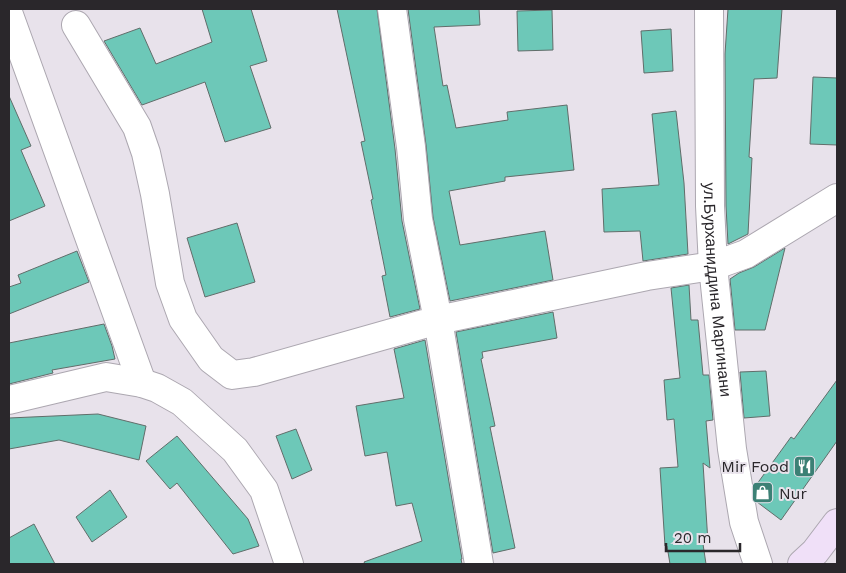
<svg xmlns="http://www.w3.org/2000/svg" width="846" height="573" viewBox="0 0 846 573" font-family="'Work Sans',sans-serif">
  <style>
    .building { fill: #6dc8b8; stroke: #616d6a }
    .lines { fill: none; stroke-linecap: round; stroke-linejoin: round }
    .minor-casing { stroke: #aca7b0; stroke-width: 30 }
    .secondary-casing { stroke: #aca7b0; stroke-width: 30 }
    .minor { stroke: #fff; stroke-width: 28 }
    .secondary { stroke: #f0e0f8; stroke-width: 28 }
    .labels { text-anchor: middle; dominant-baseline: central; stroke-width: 4; stroke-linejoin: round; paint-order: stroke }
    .street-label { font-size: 16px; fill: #2a272b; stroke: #e8e2eb }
    .poi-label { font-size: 16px; fill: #2a272b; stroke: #e8e2eb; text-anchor: end }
  </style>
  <rect width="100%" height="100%" fill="#e8e2eb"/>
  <!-- building -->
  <path class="building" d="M202,9H251L267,61L250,66L271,128L225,142L205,82L142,105L104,41L140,28L156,64L212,42Z
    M337,9H377L395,149L402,221L420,309L390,317L382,276L386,275L371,200L373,199L361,142L365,141Z
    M408,9H479L480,25L434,27L443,86L447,85L456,128L508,120L507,112L567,105L574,170L505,177V181L449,191L460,245L545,231L553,280L450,301L433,217L426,145Z
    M728,9H782L777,78L754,79L749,157L752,158L748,234L728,244L726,206L725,54Z
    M552,10L553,50L518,51L517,11Z
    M671,29L673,71L644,73L641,31Z
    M813,77L837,78V145L810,144Z
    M9,96L31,146L21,150L45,206L9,221Z
    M676,111L684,183L688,254L643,261L640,231L604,232L602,189L659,185L652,114Z
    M237,223L255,282L205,297L187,238Z
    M785,248L765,330H735L730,279L739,273L754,267Z
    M77,251L89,282L9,314V287L21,283L18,275Z
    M689,285L691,320H698L703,375H709L713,420L706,421L710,468L703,463L708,543L703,544L706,564H670L667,546H665L660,468L678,467L674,419L667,420L664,380L680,378L671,288Z
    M553,312L557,338L482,352L483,358L481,359L495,426L490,427L515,548L493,553L456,332Z
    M104,324L112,346L115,359L52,370L53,373L9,384V343Z
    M425,340L462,559H461L462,564H365L364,562L422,541L412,503L396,506L387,452L365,456L356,406L404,398L394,349Z
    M766,371L770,416L744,418L740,372Z
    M837,380V441L781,520L757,502L754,488L791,437L794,439Z
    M98,414L146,426L139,460L59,440L9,449V418Z
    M296,429L312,470L292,479L276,436Z
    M177,436L248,519L259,546L233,554L177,483L170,489L146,461Z
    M110,490L127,517L92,542L76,517Z
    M34,524L55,564H9V538Z"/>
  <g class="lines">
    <defs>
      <g id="minor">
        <path id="s1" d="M709,9L710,206L713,266L732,449L744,522L758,564"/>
        <path d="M9,15L142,383"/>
        <path d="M76,25L137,127L146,153L155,194L170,283L183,319L211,359L232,375L254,372L438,320L418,219L411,147L392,9"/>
        <path d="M9,400L106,377L142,383L157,388L182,402L235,450L264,490L289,564"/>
        <path d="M479,564L438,320L647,276L713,266L746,254L837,198"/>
      </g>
      <path id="secondary" d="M802,564L815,552L837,523"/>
    </defs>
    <!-- minor casing -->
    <use href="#minor" class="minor-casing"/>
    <!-- secondary casing -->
    <use href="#secondary" class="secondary-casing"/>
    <!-- minor -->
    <use href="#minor" class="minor"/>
    <!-- secondary -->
    <use href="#secondary" class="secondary"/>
  </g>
  <!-- icons -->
  <defs>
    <symbol id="restaurant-square" viewBox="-11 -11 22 22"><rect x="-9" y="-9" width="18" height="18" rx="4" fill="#3c8075" stroke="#e8e2eb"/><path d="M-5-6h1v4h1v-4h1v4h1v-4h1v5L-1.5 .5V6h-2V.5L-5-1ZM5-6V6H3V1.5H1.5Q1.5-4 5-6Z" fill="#fff"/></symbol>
    <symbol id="shop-square" viewBox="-11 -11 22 22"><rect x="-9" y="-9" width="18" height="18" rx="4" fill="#3c8075" stroke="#e8e2eb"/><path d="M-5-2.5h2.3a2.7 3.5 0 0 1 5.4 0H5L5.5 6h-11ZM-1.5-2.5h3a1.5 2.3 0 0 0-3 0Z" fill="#fff"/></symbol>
  </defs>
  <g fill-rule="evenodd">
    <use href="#restaurant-square" x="792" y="454" width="25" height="25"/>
    <use href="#shop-square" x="750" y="480" width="25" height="25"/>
  </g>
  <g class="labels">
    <!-- street labels -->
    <g class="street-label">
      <text stroke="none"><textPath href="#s1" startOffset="281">ул.Бурханиддина Маргинани</textPath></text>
    </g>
    <!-- poi labels -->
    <g class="poi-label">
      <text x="789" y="466">Mir Food</text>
      <text x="779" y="493" text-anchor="start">Nur</text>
    </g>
  </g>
  <!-- border -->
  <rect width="846" height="573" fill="none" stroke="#2a272b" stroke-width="20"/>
  <!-- scale -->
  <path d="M666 543v8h74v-8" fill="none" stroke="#2a272b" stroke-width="2.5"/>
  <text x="674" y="543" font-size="15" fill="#2a272b" stroke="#e8e2eb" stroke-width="4" paint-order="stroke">20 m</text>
</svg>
